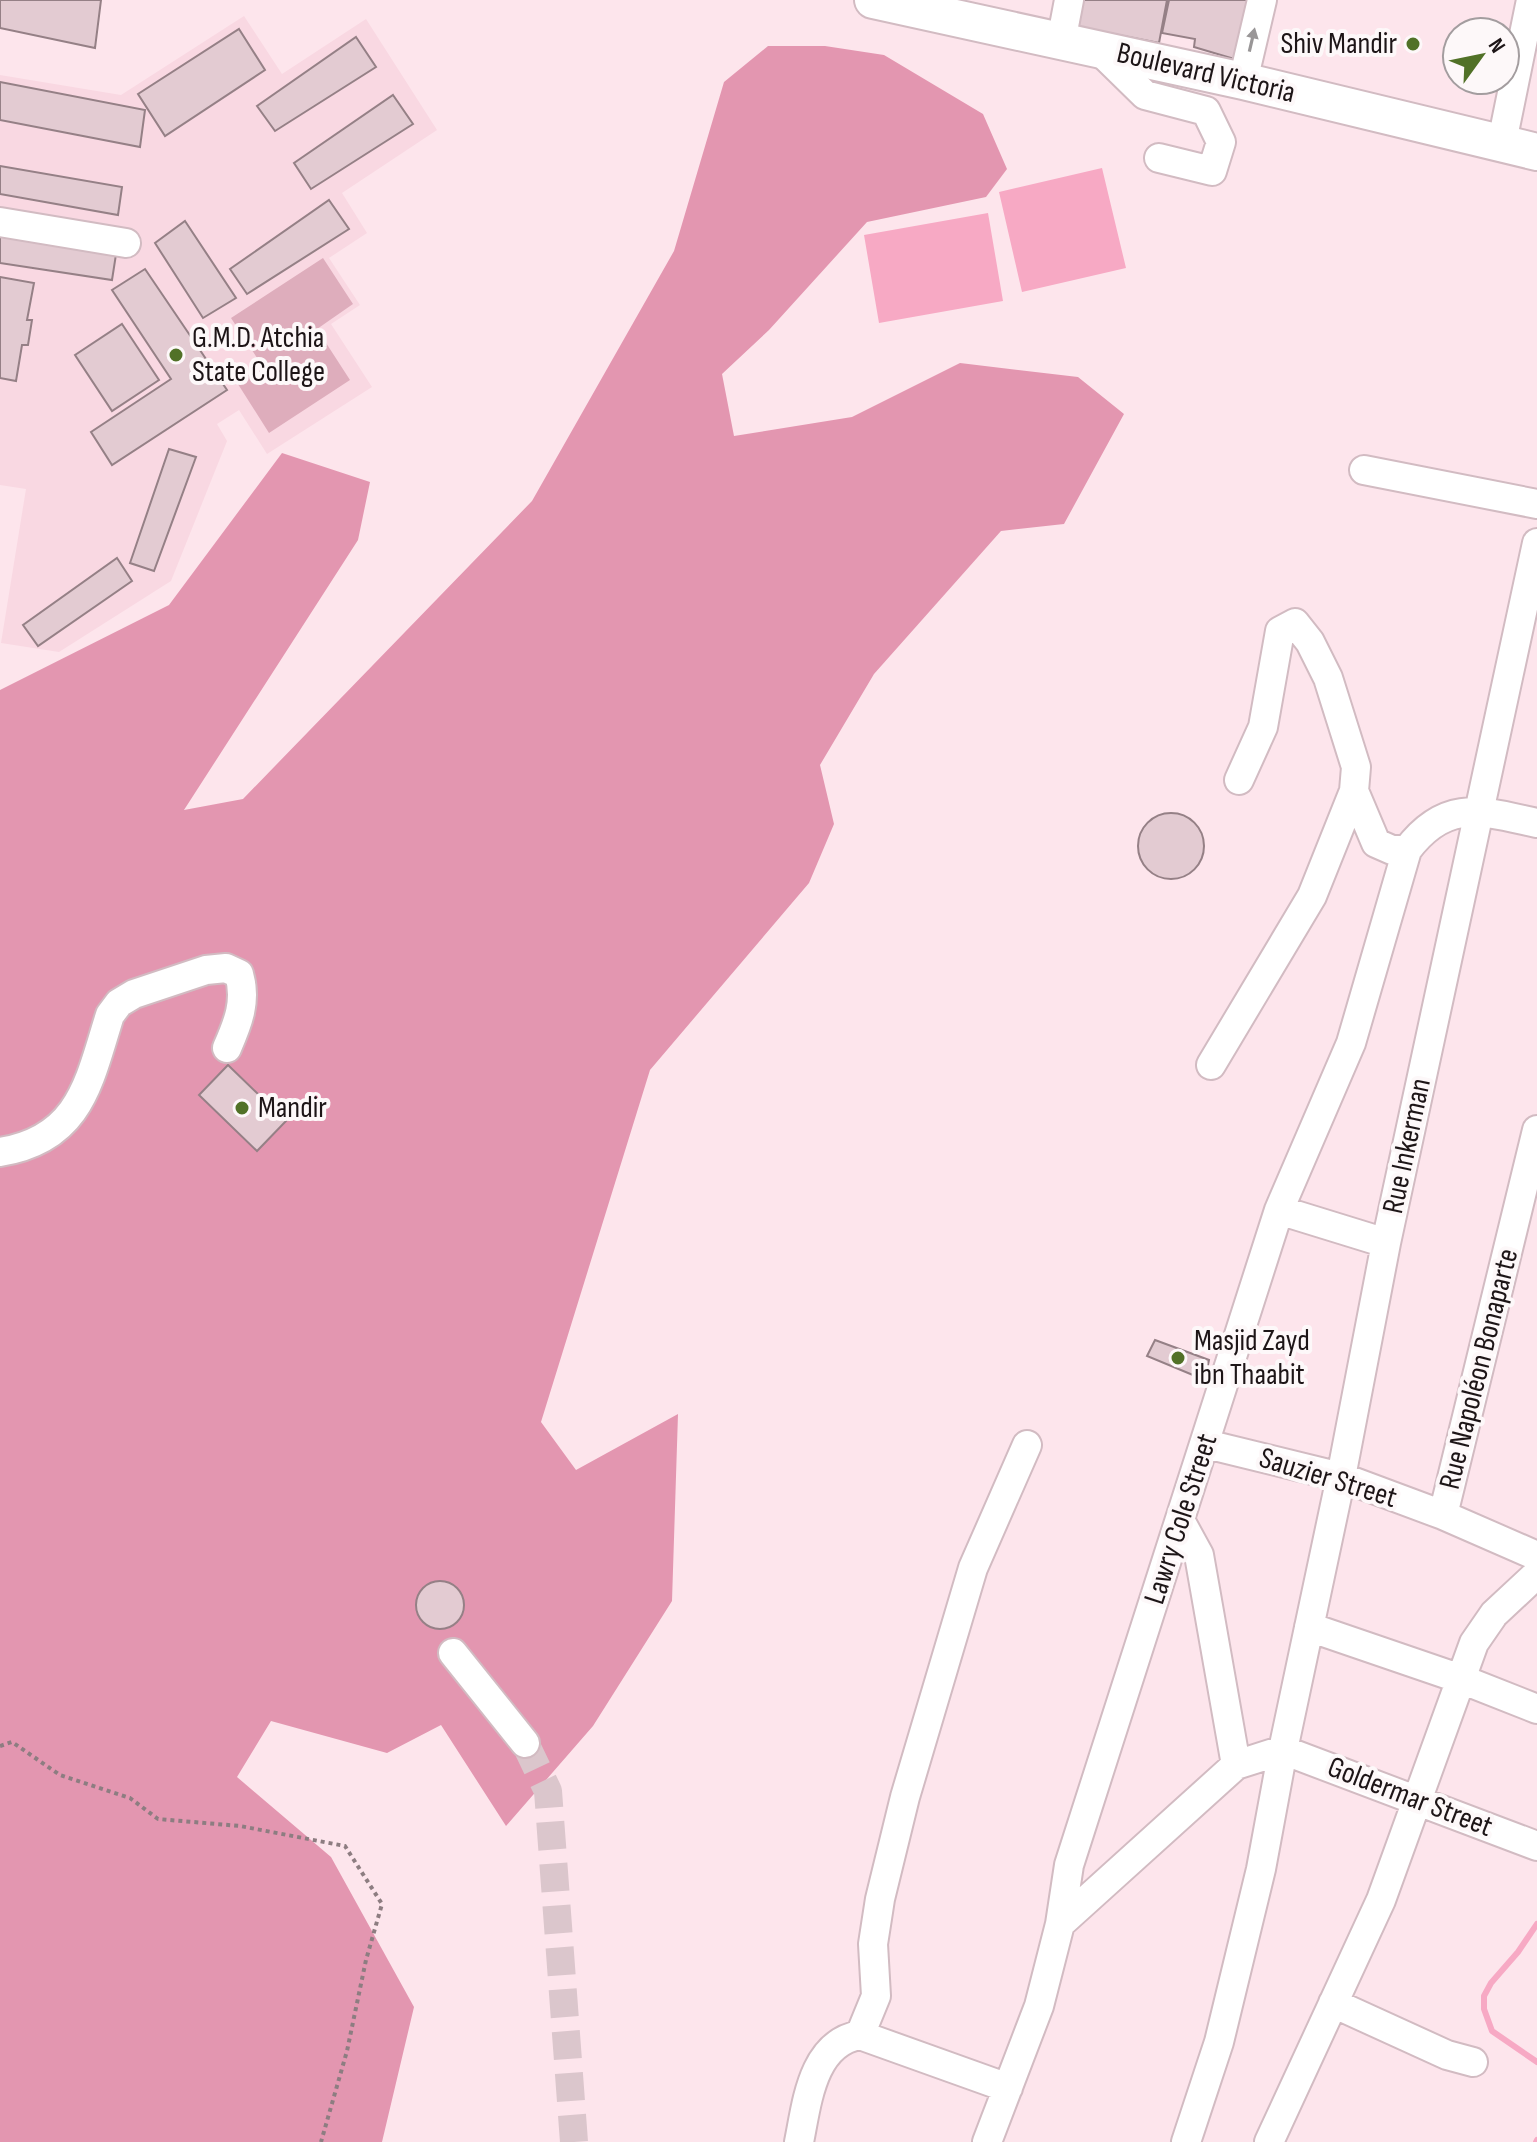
<svg xmlns="http://www.w3.org/2000/svg" width="1537" height="2142" viewBox="0 0 1537 2142" font-family="'Sofia Sans Condensed',sans-serif">
  <style>
    .built { fill: #f9d8e2 }
    .green { fill: #deadbc }
    .forest { fill: #e396b0 }
    .water { fill: #f7a9c4 }
    .lines { fill: none; stroke-linecap: round; stroke-linejoin: round }
    .stream { stroke: #f7a9c4; stroke-width: 6 }
    .building { fill: #e3cbd2; stroke: #958086; stroke-width: 2 }
    .minor-tunnel { stroke: #dbc6cc; stroke-width: 28; stroke-dasharray: 28 14; stroke-linecap: butt }
    .minor-casing { stroke: #d2bbc2; stroke-width: 32 }
    .major-casing { stroke: #d2bbc2; stroke-width: 40 }
    .path { stroke: #8d7d81; stroke-width: 4; stroke-dasharray: 4 4; stroke-linecap: butt }
    .minor { stroke: #fff; stroke-width: 28 }
    .major { stroke: #fff; stroke-width: 36 }
    .oneway { fill: #999697 }
    .poi-dot { fill: #517127; stroke: #fdf8f9; stroke-width: 3 }
    .labels { text-anchor: middle; dominant-baseline: central; stroke-width: 8; stroke-linejoin: round; paint-order: stroke }
    .poi-label { font-size: 30px; fill: #1d1517; stroke: #fdf8f9; text-anchor: start }
    .street-label { font-size: 30px; fill: #1d1517; stroke: #fdf8f9 }
  </style>
  <rect width="100%" height="100%" fill="#fde5ec"/>
  <!-- built -->
  <path class="built" d="M244,16L282,74L366,19L437,130L342,193L367,233L329,258L360,305L331,324L372,387L267,454L239,410L217,424L227,441L171,581L59,652L1,643L26,489L0,485V75L121,95Z"/>
  <!-- green -->
  <path class="green" d="M323,258L353,304L317,329L350,380L269,433L236,381L261,364L231,318Z"/>
  <!-- forest -->
  <path class="forest" d="M768,46H825L884,55L983,114L1007,169L986,197L867,222L769,330L722,374L734,436L852,417L960,363L1078,377L1124,414L1064,524L1001,531L874,674L820,765L834,824L809,883L650,1070L541,1422L576,1470L678,1414L672,1601L593,1726L506,1826L441,1725L387,1753L271,1721L237,1777L331,1857L414,2007L382,2142H0V690L169,605L282,453L370,482L358,540L184,810L243,799L532,501L674,251L724,82Z"/>
  <!-- water -->
  <path class="water" d="M1102,168L1126,268L1022,292L999,192Z
    M988,213L1003,301L879,323L864,235Z"/>
  <g class="lines">
    <!-- stream -->
    <path class="stream" d="M1537,1924L1518,1952L1491,1983L1484,1996V2009L1492,2031L1537,2062
      M1536,2142L1537,2140"/>
  </g>
  <!-- building -->
  <path class="building" d="M0,0H101L95,48L0,28Z
    M1083,0H1167L1159,43L1078,27Z
    M1169,0H1256L1241,61L1194,47L1195,39L1162,33Z
    M239,29L265,70L165,136L138,94Z
    M356,37L376,67L275,131L257,106Z
    M0,82L145,110L140,147L0,120Z
    M393,95L413,124L311,189L294,163Z
    M0,166L122,187L118,215L0,194Z
    M329,200L349,229L247,294L230,269Z
    M185,221L236,298L203,318L155,243Z
    M0,229L117,248L112,280L0,263Z
    M145,269L227,390L112,465L91,432L171,379L112,290Z
    M0,277L34,283L27,320H32L28,345H22L16,381L0,378Z
    M122,324L159,380L112,411L75,355Z
    M169,449L196,457L154,571L130,563Z
    M117,558L132,581L38,646L23,625Z
    M1138 846a33 33 0 1 1 66 0a33 33 0 1 1-66 0Z
    M228,1065L286,1121L257,1151L199,1095Z
    M1155,1340L1209,1360L1205,1380L1147,1356Z
    M416 1605a24 24 0 1 1 48 0a24 24 0 1 1-48 0Z"/>
  <g class="lines">
    <!-- minor-tunnel -->
    <path class="minor-tunnel" d="M525,1743L548,1791L574,2142"/>
    <defs>
      <path id="minor" d="M1061,42L1069,0
        M1098,49L1145,95L1206,111L1221,142L1212,171L1159,158
        M1243,81L1262,0
        M1502,142L1531,0
        M0,222L126,243
        M1364,470L1537,504
        M1354,791L1376,843L1392,850H1407
        M1211,1065L1312,896L1354,791L1356,767L1328,678L1310,642L1295,623L1280,631L1263,727L1239,780
        M0,1152C81,1139 89,1081 110,1015L119,1003L134,994L206,970L226,968L239,974C247,1001 238,1023 227,1048
        M1279,1210L1386,1243
        M1206,1444L1341,1477L1443,1515L1537,1556
        M1443,1515L1537,1130
        M1181,1522L1199,1555L1236,1765
        M1309,1627L1461,1679L1537,1709
        M453,1653L525,1743
        M1283,1750L1537,1846
        M1060,1924L1236,1765L1283,1750
        M1333,2003L1447,2055L1473,2062
        M860,2035L876,1996L873,1944L880,1899L905,1797L973,1568L1027,1445
        M799,2142C807,2103 812,2043 860,2035L1008,2088
        M987,2142L1039,2006L1060,1924L1069,1865L1279,1210L1351,1043L1407,850C1446,798 1482,811 1537,823
        M1186,2142L1219,2042L1261,1869L1283,1750L1341,1477L1386,1243L1537,543
        M1269,2142L1381,1900L1474,1643L1494,1614L1537,1574"/>
      <path id="major" d="M873,0L1243,81L1537,152"/>
    </defs>
    <!-- minor casing -->
    <use href="#minor" class="minor-casing"/>
    <!-- major casing -->
    <use href="#major" class="major-casing"/>
    <!-- path -->
    <path class="path" d="M0,1746L12,1742L60,1775L130,1798L158,1819L240,1826L345,1846L382,1904L366,1960L347,2051L321,2142"/>
    <!-- minor -->
    <use href="#minor" class="minor"/>
    <!-- major -->
    <use href="#major" class="major"/>
  </g>
  <!-- one-way arrows -->
  <defs><path id="oneway-solid" d="M-6-.8H1V-3.2L6.5 0L1 3.2V.8H-6Z" transform="scale(2)"/></defs>
  <use class="oneway" href="#oneway-solid" transform="translate(1252 40) rotate(-77)"/>
  <!-- markers -->
  <g class="poi-dot">
    <circle cx="1413" cy="44" r="8"/>
    <circle cx="176" cy="355" r="8"/>
    <circle cx="242" cy="1108" r="8"/>
    <circle cx="1178" cy="1358" r="8"/>
  </g>
  <g class="labels">
    <!-- poi labels -->
    <g class="poi-label">
      <text x="1397" y="44" text-anchor="end">Shiv Mandir</text>
      <text x="192" y="338">G.M.D. Atchia<tspan x="192" dy="34">State College</tspan></text>
      <text x="258" y="1108">Mandir</text>
      <text x="1194" y="1341">Masjid Zayd<tspan x="1194" dy="34">ibn Thaabit</tspan></text>
    </g>
    <!-- street labels -->
    <g class="street-label">
      <text transform="translate(1206 73) rotate(13)">Boulevard Victoria</text>
      <text transform="translate(1407 1146) rotate(-78)">Rue Inkerman</text>
      <text transform="translate(1479 1369) rotate(-76)">Rue Napoléon Bonaparte</text>
      <text transform="translate(1328 1478) rotate(17)">Sauzier Street</text>
      <text transform="translate(1181 1519) rotate(-72)">Lawry Cole Street</text>
      <text transform="translate(1410 1797) rotate(21)">Goldermar Street</text>
    </g>
  </g>
  <!-- north arrow -->
  <g transform="translate(1481 56) rotate(57)"><circle r="38" fill="#fdf8f9" stroke="#a39d9f" stroke-width="2"/>
  <path d="M0-6L14 30L0 20L-14 30Z" fill="#517127"/>
  <text y="-12" font-size="22" font-weight="bold" text-anchor="middle" fill="#1d1517">N</text>
  </g>
</svg>
